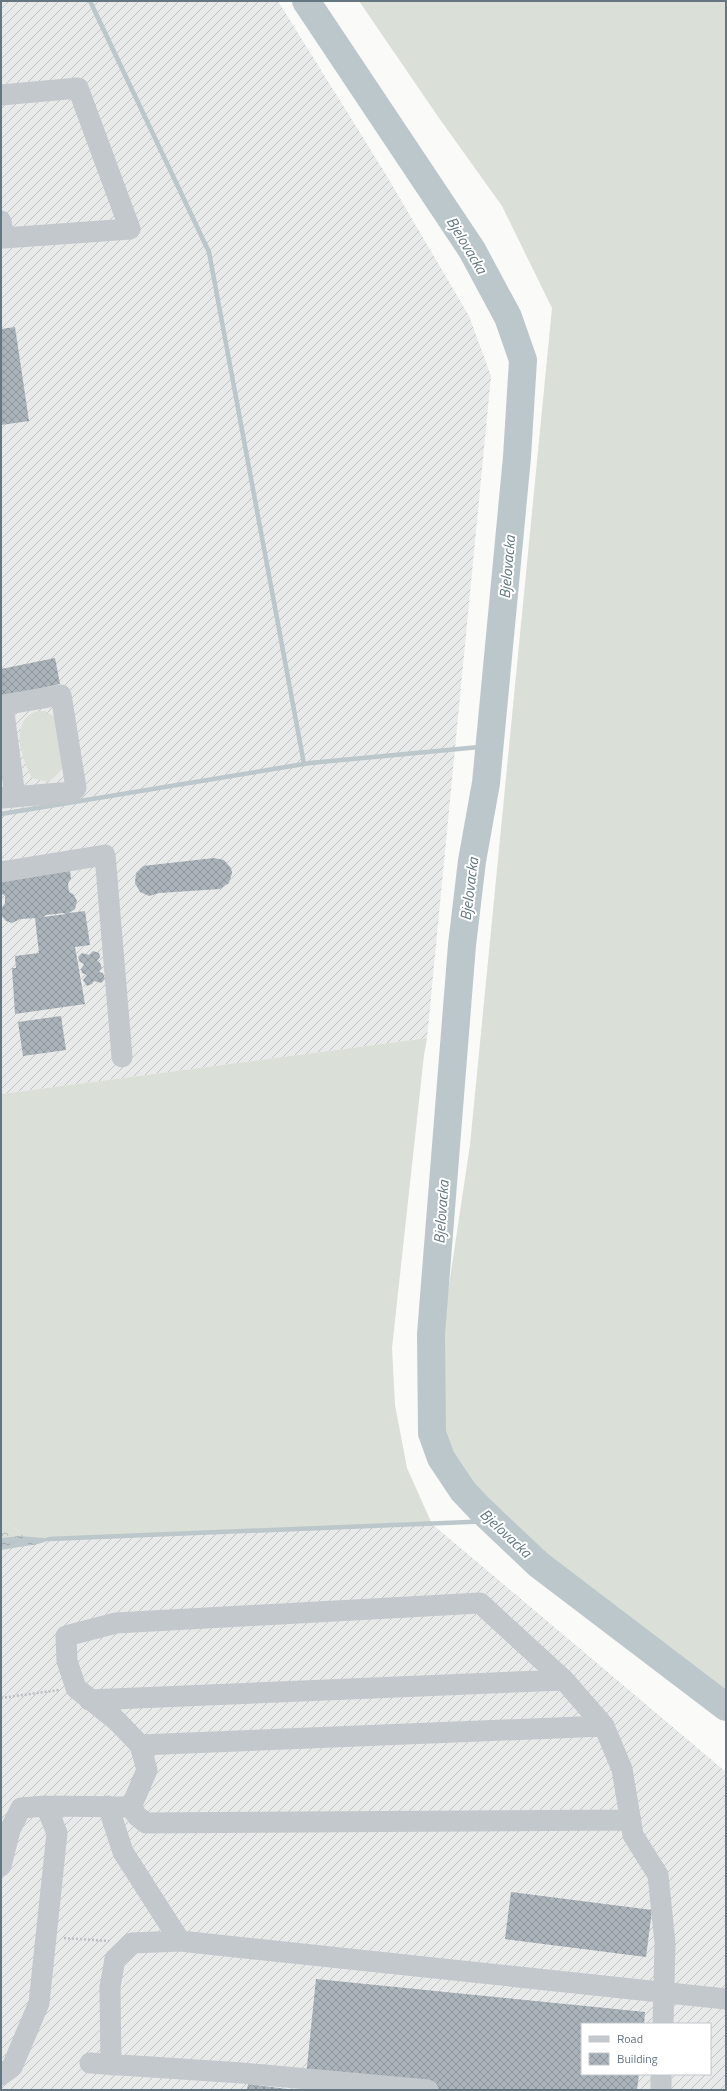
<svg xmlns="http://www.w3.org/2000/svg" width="727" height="2091" viewBox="0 0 727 2091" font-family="'Titillium Web',sans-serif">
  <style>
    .industrial { fill: url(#industrial-furrows); fill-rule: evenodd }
    .grass { fill: #dadfd7 }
    .forest { fill: url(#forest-crowns) }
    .water { fill: url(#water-ripples) }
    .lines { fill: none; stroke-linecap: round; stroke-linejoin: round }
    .stream { stroke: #bbc7cb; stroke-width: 4.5 }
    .river { stroke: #bbc7cb; stroke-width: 28 }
    .building { fill: url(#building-cross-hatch); fill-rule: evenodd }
    .path { stroke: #bbbfc2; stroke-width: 2.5; stroke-dasharray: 2 2; stroke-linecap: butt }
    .minor { stroke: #c3c8cc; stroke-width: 21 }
    .labels { text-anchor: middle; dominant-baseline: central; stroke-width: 4; stroke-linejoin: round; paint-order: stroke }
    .water-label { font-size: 15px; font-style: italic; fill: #60757c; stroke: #fff }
  </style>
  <defs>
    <pattern id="industrial-furrows" width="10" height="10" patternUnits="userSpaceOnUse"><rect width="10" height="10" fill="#e8e9e9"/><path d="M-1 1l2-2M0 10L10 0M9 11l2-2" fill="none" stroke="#c0c1c2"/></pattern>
    <pattern id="forest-crowns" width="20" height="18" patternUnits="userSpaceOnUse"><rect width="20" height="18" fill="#dadfd7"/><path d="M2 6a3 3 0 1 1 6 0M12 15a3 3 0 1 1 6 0" fill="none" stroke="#b4b9b4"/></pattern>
    <pattern id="water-ripples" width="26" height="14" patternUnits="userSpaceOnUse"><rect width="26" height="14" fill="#bbc7cb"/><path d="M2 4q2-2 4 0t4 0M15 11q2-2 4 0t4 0" fill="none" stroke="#9ca6aa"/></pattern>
    <pattern id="building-cross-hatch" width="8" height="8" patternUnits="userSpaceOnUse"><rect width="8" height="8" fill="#aab3b9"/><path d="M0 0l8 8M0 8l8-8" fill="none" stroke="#8e969c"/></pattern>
  </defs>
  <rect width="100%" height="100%" fill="#fafaf8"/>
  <!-- industrial -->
  <path class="industrial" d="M1,1H278L385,173L469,316L491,376L427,1038L1,1094Z
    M432,1524L726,1772V2090H1V1542ZM582,2024H710V2074H582Z"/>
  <!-- grass -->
  <path class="grass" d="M359,1H726V1691L718,1701C647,1647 572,1595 506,1533C482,1511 456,1488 441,1458C432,1440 432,1423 431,1405L470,1145L552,308L502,206L439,118Z
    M45,711L58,719C64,748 76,762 48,782L32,778C23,761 9,725 33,713C36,711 42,711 45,711Z
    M427,1038L424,1055L392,1348L395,1405L407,1468L432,1524L29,1540L9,1524H1V1094Z"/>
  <!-- forest -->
  <path class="forest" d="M1,1524H9L29,1540L1,1542Z"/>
  <!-- water -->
  <path class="water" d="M20,1536L54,1539L38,1544L1,1550V1538Z"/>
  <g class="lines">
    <!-- stream -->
    <path class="stream" d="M90,1L209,252L304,764
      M1,814L310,763L490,746
      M49,1539L493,1521"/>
    <!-- river -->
    <path class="river" d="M306,1L472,250L508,317L523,360L517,457L486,783L472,861L462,945L431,1334L432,1433L441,1458L463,1491L480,1509L538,1564L726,1707"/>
  </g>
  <!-- building -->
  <path class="building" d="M15,327L29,421L1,425V329Z
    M55,658L60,684L1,697V669Z
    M214,858L224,860L231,868L232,873L229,883L220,889L159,893L149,896L140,892L135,883L136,873L143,866Z
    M70,871L71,878L68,884L69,892L73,894L77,901L75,909L69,913L85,911L90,945L75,947L85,1004L15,1014L12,968H16L15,956L39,953L35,918L20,919L12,923L6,921L2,916L1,909L5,903V895L1,894V875ZM63,913L66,914L43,917L46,915Z
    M93,951L99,953L100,957L97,961L100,963L102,968L99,972L103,973L105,979L101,983L94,981L92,984L87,986L83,980L87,975L82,973L81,969L84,964L80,962L78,957L82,953L89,955Z
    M61,1016L66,1050L23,1056L18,1022Z
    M511,1892L652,1910L646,1957L505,1939Z
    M316,1979L645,2012L644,2024H582V2074H639L637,2090H444L306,2076Z
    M248,2084L287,2089V2090H247Z"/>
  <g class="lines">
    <!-- path -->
    <path class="path" d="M1,1698L59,1690
      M64,1938L109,1941"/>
    <!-- minor -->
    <path class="minor" d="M1,95L78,88L130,229L4,238L1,221
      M1,798L72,792L76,788L61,695L3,705L15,797
      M1,872L105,855L122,1057
      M89,1700L564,1680
      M140,1745L604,1726
      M46,1806L131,1807L147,1770L140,1745L117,1721L76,1688L67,1661L66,1636L116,1623L480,1603L564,1680L604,1726L622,1769L633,1835L658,1875L665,1943L663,2024
      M108,1806L123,1852L180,1941
      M131,1807L137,1816L146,1823L631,1820
      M1,1866L10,1830L21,1808L46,1806L57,1833L39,2003L12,2067L1,2075
      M90,2063L242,2073L428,2090
      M111,2065L110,1987L115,1959L132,1943L180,1941L726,1999
      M661,2090V2074"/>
  </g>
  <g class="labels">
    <!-- water labels -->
    <g class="water-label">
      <text transform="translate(467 245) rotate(59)">Bjelovacka</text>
      <text transform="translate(507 567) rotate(-85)">Bjelovacka</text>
      <text transform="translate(469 889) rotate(-83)">Bjelovacka</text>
      <text transform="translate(441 1212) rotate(-86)">Bjelovacka</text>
      <text transform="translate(506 1533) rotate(43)">Bjelovacka</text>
    </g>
  </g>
  <!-- border -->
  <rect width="727" height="2091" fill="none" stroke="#657683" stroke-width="4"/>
  <!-- legend -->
  <rect x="581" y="2023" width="130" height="52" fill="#ffffff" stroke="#c1c8cd"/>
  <rect x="589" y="2036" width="20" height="6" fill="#c3c8cc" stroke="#c1c8cd"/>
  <text x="617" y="2043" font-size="12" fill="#657683">Road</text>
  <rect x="589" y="2053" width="20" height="12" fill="url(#building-cross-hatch)" stroke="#c1c8cd"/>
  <text x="617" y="2063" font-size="12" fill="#657683">Building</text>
</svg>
